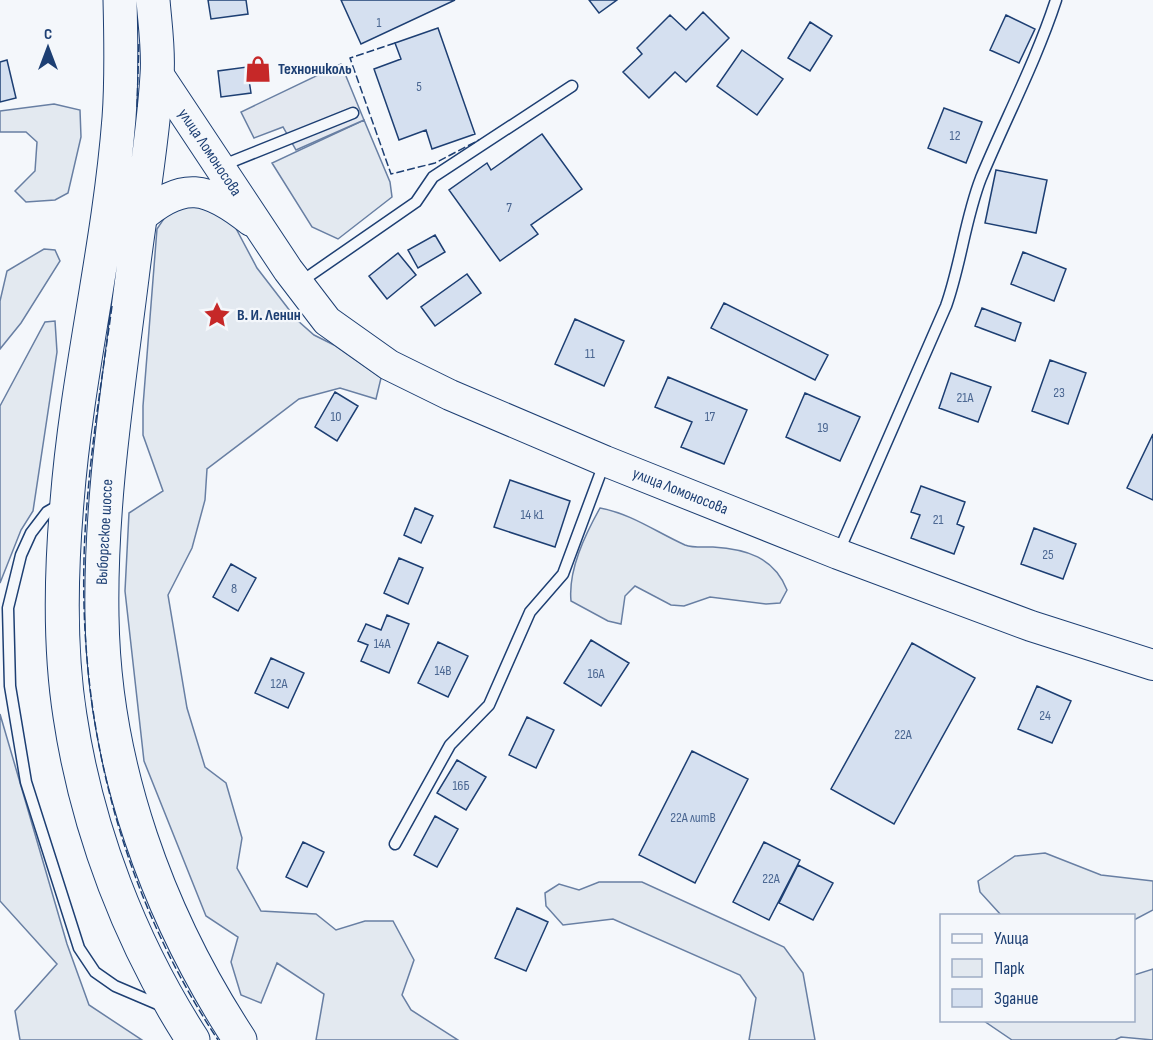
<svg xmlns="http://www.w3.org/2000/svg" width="1153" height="1040" viewBox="0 0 1153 1040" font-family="'Sofia Sans Condensed',sans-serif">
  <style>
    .green { fill: #e3e9f0; stroke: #687fa3; stroke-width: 1.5 }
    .parking { fill: #e3e8f0; stroke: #687fa3; stroke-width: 1.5 }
    .building { fill: #d5e0f0; stroke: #1d3f73; stroke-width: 1.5 }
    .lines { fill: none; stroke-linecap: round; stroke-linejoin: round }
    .lane-casing { stroke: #1d3f73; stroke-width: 13 }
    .secondary-casing { stroke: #1d3f73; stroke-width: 32 }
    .primary-casing { stroke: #1d3f73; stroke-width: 35 }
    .lane { stroke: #f4f7fb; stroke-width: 10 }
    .secondary { stroke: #f4f7fb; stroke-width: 30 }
    .primary { stroke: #f4f7fb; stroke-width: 33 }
    .fence { stroke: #1d3f73; stroke-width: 1.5; stroke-dasharray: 8 3; stroke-linecap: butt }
    .labels { text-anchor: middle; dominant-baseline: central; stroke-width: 4.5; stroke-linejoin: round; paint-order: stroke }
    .number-label { font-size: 14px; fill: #4b6792 }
    .poi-label { font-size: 16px; font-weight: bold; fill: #1d3f73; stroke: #f4f7fb; text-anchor: start }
    .street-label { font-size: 16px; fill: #1d3f73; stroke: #f4f7fb }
  </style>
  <rect width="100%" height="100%" fill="#f4f7fb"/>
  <!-- green -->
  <path class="green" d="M54,104L80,110L81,137L68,193L55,200L26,202L15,191L35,171L37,142L26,132H0V111Z
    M364,120L390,182L392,197L338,239L312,227L272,163Z
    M188,202L232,221L257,268L297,320L314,335L334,345L381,378L376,399L340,388L299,399L207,469L205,500L192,548L168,595L187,708L205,767L226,783L242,838L237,868L261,911L316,914L336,930L365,921H393L414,960L402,995L411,1010L458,1040H316L324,994L277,963L261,1003L241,995L231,962L238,937L206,916L144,761L125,591L129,513L163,491L143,435V406L157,229L171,208Z
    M44,249L55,250L60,261L21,323L0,349V301L7,271Z
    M55,321L57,352L33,511L21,530L0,583V406L45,322Z
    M600,508C632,514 656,532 685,545C693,548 704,547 713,547C746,549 774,557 787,590L780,603L766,604L710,597L684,606L671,605L635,586L625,596L621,624L608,621L571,601C568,570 585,535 600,508Z
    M0,714L67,944L89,1005L142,1040H20L15,1011L57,964L0,901Z
    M1045,853L1101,875L1153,881V910L1134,920V916L1001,915L980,892L978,881L1015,856Z
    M599,882H642L784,947L803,973L815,1040H749L756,998L740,975L613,919L563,925L546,906L545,893L559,884L579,890Z
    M1153,969V1040L1121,1037L1115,1040H1012L984,1021L1134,1020V975Z"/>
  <!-- parking -->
  <path class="parking" d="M341,64L364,120L296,150L283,127L254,138L241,112Z"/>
  <!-- building -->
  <path class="building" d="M208,0H246L248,14L211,19Z
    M341,0H455L361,44Z
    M589,0H617L599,13Z
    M703,12L729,38L686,82L675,72L649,98L623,72L642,54L637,48L670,15L686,30Z
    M1006,15L1035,29L1019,63L990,50Z
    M810,22L832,36L810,71L788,58Z
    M438,28L475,134L432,149L426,130L399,140L374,69L401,59L395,43Z
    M742,50L783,79L757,115L717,86Z
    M7,60L16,98L0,102V62Z
    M247,67L251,93L221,97L218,71Z
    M944,108L982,122L966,163L928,148Z
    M542,134L582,189L531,225L538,234L500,261L449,190L487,163L491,170Z
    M996,170L1047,180L1036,233L985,223Z
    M435,235L445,252L418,268L408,250Z
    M1023,252L1066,269L1054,301L1011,284Z
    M398,253L416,275L387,299L369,276Z
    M467,274L481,293L435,326L421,307Z
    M724,303L828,355L815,380L711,328Z
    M982,308L1021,323L1015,341L975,326Z
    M575,319L624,341L604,386L555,364Z
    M1050,360L1086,373L1068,424L1032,411Z
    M951,373L991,387L978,422L939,408Z
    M668,377L747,410L724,464L681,447L692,422L655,407Z
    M335,392L358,406L337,441L315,427Z
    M805,393L860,417L840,461L786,437Z
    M1153,434V500L1127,488Z
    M510,480L570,501L555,547L494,527Z
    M921,486L965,502L957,524L964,527L954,554L911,538L920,515L911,512Z
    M415,508L433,516L421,543L404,535Z
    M1034,528L1076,544L1063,579L1021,564Z
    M399,558L423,568L408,604L384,593Z
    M231,564L256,578L238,611L213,597Z
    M387,615L409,624L389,673L361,661L368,645L358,641L366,624L381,630Z
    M591,640L629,663L601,706L564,683Z
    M438,642L468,656L448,697L418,683Z
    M912,643L975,678L894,824L831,789Z
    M271,658L304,673L288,708L255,693Z
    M1037,686L1071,701L1052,743L1018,729Z
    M527,717L554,730L536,768L509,755Z
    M692,751L748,779L695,883L639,855Z
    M457,760L486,777L466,810L437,793Z
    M435,816L458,829L437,867L414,855Z
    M303,842L324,852L307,887L286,877Z
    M764,842L800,860L769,920L733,902Z
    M798,865L833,883L813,920L779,903Z
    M517,908L548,922L526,971L495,958Z"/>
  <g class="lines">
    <defs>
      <path id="lane" d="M221,166L353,113
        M299,283L416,202L433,177L572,86
        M61,504L47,512L31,533L21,555L8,608L10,686L26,782L79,948L95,972L115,986L162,1006
        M839,551L946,306C961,264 965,219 981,178C1006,118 1036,61 1056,0
        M395,844L450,745L489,705L530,612L563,574L605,461"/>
      <g id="secondary">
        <path id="s1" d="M158,74L288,270L327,321L389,365L450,395L605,461L838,554L1031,626L1153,665"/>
        <path d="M139,219C183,180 207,186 251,221"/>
      </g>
      <path id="primary" d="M120,0C121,39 122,79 119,118C109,247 77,373 67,502C61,572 59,646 70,716C87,830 131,944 193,1040
        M153,0C155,25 159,51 157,75C153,143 140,211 132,278C118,390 100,503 102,616C104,766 158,915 240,1040"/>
    </defs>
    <!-- lane casing -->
    <use href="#lane" class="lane-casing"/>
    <!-- secondary casing -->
    <use href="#secondary" class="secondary-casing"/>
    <!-- primary casing -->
    <use href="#primary" class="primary-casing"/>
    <!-- lane -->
    <use href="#lane" class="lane"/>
    <!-- secondary -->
    <use href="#secondary" class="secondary"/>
    <!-- primary -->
    <use href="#primary" class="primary"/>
    <!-- fence -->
    <path class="fence" d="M395,43L350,58L391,174L435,163L479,140
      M137,107L139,41
      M112,306C103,372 92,438 87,504C71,694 113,881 218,1040"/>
  </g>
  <!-- icons -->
  <defs>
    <symbol id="shop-bare" viewBox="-9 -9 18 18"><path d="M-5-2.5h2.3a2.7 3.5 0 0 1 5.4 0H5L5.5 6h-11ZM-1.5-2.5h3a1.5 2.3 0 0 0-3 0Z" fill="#c62828" stroke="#f4f7fb" stroke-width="2.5" paint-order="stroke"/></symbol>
    <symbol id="sight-bare" viewBox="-9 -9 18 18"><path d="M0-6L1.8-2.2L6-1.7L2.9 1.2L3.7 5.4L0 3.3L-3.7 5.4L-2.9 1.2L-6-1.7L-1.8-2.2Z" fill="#c62828" stroke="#f4f7fb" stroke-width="2.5" paint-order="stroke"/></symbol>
  </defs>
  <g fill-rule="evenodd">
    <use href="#shop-bare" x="239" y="50" width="38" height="38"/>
    <use href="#sight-bare" x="198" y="296" width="38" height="38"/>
  </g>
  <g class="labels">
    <!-- number labels -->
    <g class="number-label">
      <text x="379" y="22">1</text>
      <text x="419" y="86">5</text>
      <text x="955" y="135">12</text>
      <text x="509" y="207">7</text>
      <text x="590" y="353">11</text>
      <text x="1059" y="392">23</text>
      <text x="965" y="397">21А</text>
      <text x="336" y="416">10</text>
      <text x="710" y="416">17</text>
      <text x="823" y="427">19</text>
      <text x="532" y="514">14 к1</text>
      <text x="938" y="519">21</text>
      <text x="1048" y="554">25</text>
      <text x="234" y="588">8</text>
      <text x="382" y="643">14А</text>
      <text x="443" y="670">14В</text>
      <text x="596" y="673">16А</text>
      <text x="279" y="683">12А</text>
      <text x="1045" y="715">24</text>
      <text x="903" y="734">22А</text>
      <text x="461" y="785">16Б</text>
      <text x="693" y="817">22А литВ</text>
      <text x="771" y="878">22А</text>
    </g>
    <!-- poi labels -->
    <g class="poi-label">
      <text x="278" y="69">Технониколь</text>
      <text x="237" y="315">В. И. Ленин</text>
    </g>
    <!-- street labels -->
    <g class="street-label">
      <text stroke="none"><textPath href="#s1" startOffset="94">улица Ломоносова</textPath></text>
      <text stroke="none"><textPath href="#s1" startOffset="693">улица Ломоносова</textPath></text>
      <text transform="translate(105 532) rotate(-87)">Выборгское шоссе</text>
    </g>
  </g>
  <!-- legend -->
  <rect x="940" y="914" width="195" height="108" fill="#f4f7fb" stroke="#9eadc5" stroke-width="1.5"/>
  <rect x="952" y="934" width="30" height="9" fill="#f4f7fb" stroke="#9eadc5" stroke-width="1.5"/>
  <text x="994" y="944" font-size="18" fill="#1d3f73">Улица</text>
  <rect x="952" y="959" width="30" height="18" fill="#e3e9f0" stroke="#9eadc5" stroke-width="1.5"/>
  <text x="994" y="974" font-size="18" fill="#1d3f73">Парк</text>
  <rect x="952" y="989" width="30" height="18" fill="#d5e0f0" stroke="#9eadc5" stroke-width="1.5"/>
  <text x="994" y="1004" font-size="18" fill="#1d3f73">Здание</text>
  <!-- north arrow -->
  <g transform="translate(48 48)" stroke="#f4f7fb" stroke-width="4.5" paint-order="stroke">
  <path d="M0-4.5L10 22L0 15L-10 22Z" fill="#1d3f73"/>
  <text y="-9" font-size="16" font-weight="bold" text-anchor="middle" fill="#1d3f73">С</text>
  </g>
</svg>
